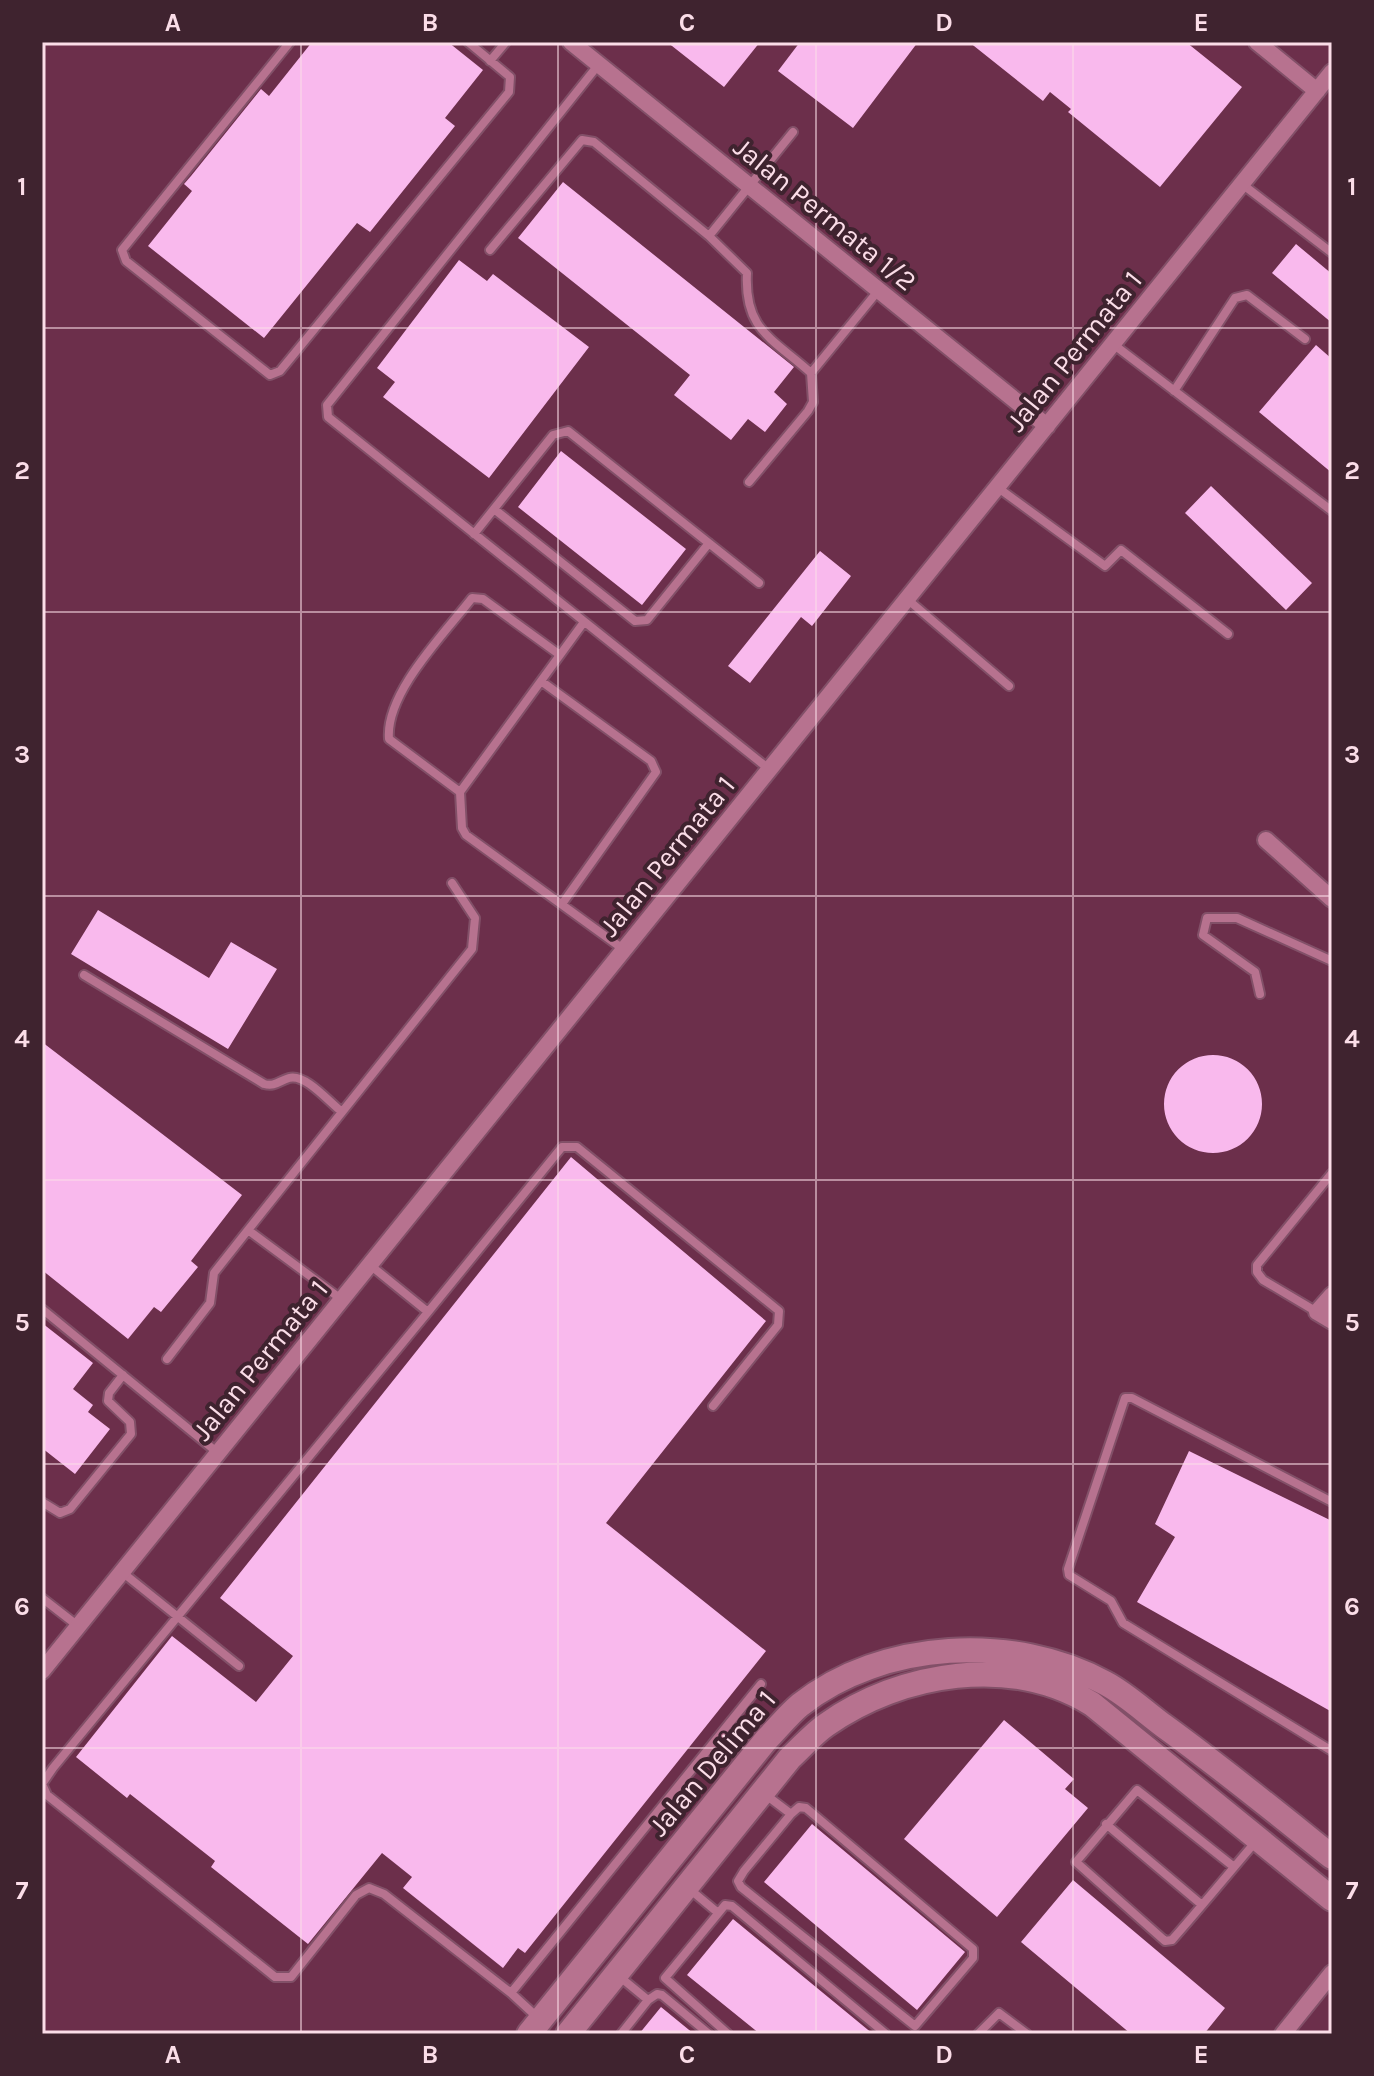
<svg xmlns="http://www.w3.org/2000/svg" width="1374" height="2076" viewBox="0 0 1374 2076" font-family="Karla,sans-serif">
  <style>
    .building { fill: #f9b9ed }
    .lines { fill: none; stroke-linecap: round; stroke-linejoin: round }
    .lane-casing { stroke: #825068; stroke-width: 12 }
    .street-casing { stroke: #825068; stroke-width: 20 }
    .secondary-casing { stroke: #825068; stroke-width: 28 }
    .lane { stroke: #b7728f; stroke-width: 8 }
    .street { stroke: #b7728f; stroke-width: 16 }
    .secondary { stroke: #b7728f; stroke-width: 24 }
    .grid { fill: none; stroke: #fbdde8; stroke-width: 2; stroke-opacity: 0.55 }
    .labels { text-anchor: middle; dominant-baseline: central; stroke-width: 8; stroke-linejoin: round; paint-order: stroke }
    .street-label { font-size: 28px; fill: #fbdde8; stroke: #3f232f }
    .neatline { fill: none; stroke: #fbdde8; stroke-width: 3 }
    .grid-label { font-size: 26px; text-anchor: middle; font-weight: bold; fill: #fbdde8 }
  </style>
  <rect width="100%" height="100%" fill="#6c2f4b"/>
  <!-- building -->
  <path class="building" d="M312,42H448L483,70L445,118L455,126L370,232L357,223L264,338L148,246L192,191L184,184L191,176L261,89L269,96Z
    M667,42H760L724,87Z
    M800,42H918L853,128L778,71Z
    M969,42H1186L1242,87L1160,187L1068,112L1071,109L1050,92L1043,101Z
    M563,182L794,367L774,392L787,404L765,432L748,419L731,440L674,395L690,375L518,238Z
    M1296,244L1332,274V323L1272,273Z
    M459,260L487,281L493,274L589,347L489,478L383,397L395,382L377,368Z
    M1316,345L1332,359V473L1259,412Z
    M561,451L686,549L642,605L518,507Z
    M1211,486L1312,583L1286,610L1185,513Z
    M820,551L851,576L812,626L801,617L750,683L728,666Z
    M98,910L209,978L231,942L277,969L228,1049L71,954Z
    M42,1042L242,1195L191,1261L198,1267L161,1312L154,1307L128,1339L42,1270Z
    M1164 1104a49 49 0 1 1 98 0a49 49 0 1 1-98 0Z
    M571,1157L766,1321L606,1523L766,1651L525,1953L518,1948L503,1968L403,1888L412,1877L382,1853L308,1944L211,1867L215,1861L130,1794L127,1798L76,1757L172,1636L256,1702L293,1656L220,1598Z
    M42,1323L93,1363L73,1389L93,1405L88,1412L110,1429L75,1474L42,1448Z
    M1189,1451L1332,1521V1712L1137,1602L1175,1537L1155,1524Z
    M1004,1720L1074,1779L1065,1789L1088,1808L997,1917L904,1839Z
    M812,1824L965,1952L917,2010L764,1882Z
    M1073,1880L1225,2008L1204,2034H1131L1021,1942Z
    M733,1919L873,2034H760L687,1975Z
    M661,2007L694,2034H639Z"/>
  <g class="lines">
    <defs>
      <path id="lane" d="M290,42L122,250L126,261L270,375L280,371L509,92L510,77L468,42
        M490,61L506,42
        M599,64L327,405L328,417L769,769
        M1242,184L1332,253
        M709,236L747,273C744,330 772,338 811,373L878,291
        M490,250L582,140L594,142L709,236L793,132
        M1113,344L1332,511
        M1174,391L1235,298L1247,295L1305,339
        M749,482L808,411L813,402L811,373
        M997,487L1105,566L1121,550L1228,634
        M494,509L635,621L647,620L709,543
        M474,534L553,435L568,431L759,583
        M907,599L1009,686
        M560,655L483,599L472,598C445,633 385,693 389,739L460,792L462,828L466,835L623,949
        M541,681L651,761L656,772L562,904
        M460,792L584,622
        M84,975L264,1084C275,1087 279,1081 289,1078C305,1073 329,1102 342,1112
        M1260,994L1255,972L1203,935L1207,918H1237L1332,961
        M370,1265L428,1312L562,1147H577L779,1311L778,1325L713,1406
        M341,1299L248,1230L472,949L475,918L452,883
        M42,1309L218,1453
        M428,1312L53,1768L42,1784L47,1795L275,1977H291L356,1895L369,1888L384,1894L511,1993L761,1684
        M1317,1312L1263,1280L1257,1272V1265L1332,1173
        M167,1359L210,1303L214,1273L248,1230
        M42,1502L60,1513L70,1509L131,1434L130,1422L108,1401L109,1393L123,1375
        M1332,1502L1132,1398H1125L1068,1569L1069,1575L1111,1601L1123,1623L1332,1751
        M122,1572L239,1666
        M42,1598L78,1626
        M766,1795L791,1814L744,1871L738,1881L741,1887L915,2026L973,1958V1949L806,1808L799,1807L791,1814
        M1106,1824L1202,1905
        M1234,1867L1137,1790L1076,1862L1165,1941L1172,1940C1201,1907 1229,1873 1257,1840
        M687,1887L717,1912
        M620,1977L648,2000L621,2034
        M511,1993L537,2017
        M648,2000L657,1994L662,1995L709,2034
        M728,2034L665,1978L725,1905L732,1906L886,2034
        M978,2034L999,2013L1027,2034"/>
      <path id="street" d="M571,42L1047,426
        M1257,42L1317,91
        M1266,840L1332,899
        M1332,1295L1317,1312L1332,1321
        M42,1671L1332,72
        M1283,2034L1332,1973"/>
      <path id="secondary" d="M529,2034L766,1740C777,1729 788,1715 800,1705C882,1640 1014,1633 1105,1683C1126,1694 1145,1712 1164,1726C1222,1768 1277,1813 1332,1857
        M568,2034L790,1758C802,1747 813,1734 826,1725C901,1672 1011,1654 1092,1704L1332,1899"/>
    </defs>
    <!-- lane casing -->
    <use href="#lane" class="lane-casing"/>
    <!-- street casing -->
    <use href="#street" class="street-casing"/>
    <!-- secondary casing -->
    <use href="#secondary" class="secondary-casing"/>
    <!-- lane -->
    <use href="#lane" class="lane"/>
    <!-- street -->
    <use href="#street" class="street"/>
    <!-- secondary -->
    <use href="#secondary" class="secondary"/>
  </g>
  <!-- grid -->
  <path class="grid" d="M301,42V2034M558,42V2034M816,42V2034M1073,42V2034M42,328H1332M42,612H1332M42,896H1332M42,1180H1332M42,1464H1332M42,1748H1332"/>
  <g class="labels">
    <!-- street labels -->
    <g class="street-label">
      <text transform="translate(825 214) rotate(39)">Jalan Permata 1/2</text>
      <text transform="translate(1074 351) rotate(-51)">Jalan Permata 1</text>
      <text transform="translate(667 856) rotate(-51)">Jalan Permata 1</text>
      <text transform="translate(260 1360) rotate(-51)">Jalan Permata 1</text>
      <text transform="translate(712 1763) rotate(-50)">Jalan Delima 1</text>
    </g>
  </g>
  <!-- border -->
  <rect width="1374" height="2076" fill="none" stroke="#3f232f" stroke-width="88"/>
  <rect x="44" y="44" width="1286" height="1988" class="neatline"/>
  <g class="grid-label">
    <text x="173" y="31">A</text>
    <text x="430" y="31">B</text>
    <text x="687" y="31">C</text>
    <text x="944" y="31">D</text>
    <text x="1201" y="31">E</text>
    <text x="22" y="195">1</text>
    <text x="1352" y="195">1</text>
    <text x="22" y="479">2</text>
    <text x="1352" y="479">2</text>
    <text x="22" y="763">3</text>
    <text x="1352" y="763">3</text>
    <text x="22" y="1047">4</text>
    <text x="1352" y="1047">4</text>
    <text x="22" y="1331">5</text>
    <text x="1352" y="1331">5</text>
    <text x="22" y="1615">6</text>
    <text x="1352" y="1615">6</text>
    <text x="22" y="1899">7</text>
    <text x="1352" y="1899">7</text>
    <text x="173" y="2063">A</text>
    <text x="430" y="2063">B</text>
    <text x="687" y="2063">C</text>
    <text x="944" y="2063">D</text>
    <text x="1201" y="2063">E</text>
  </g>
</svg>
